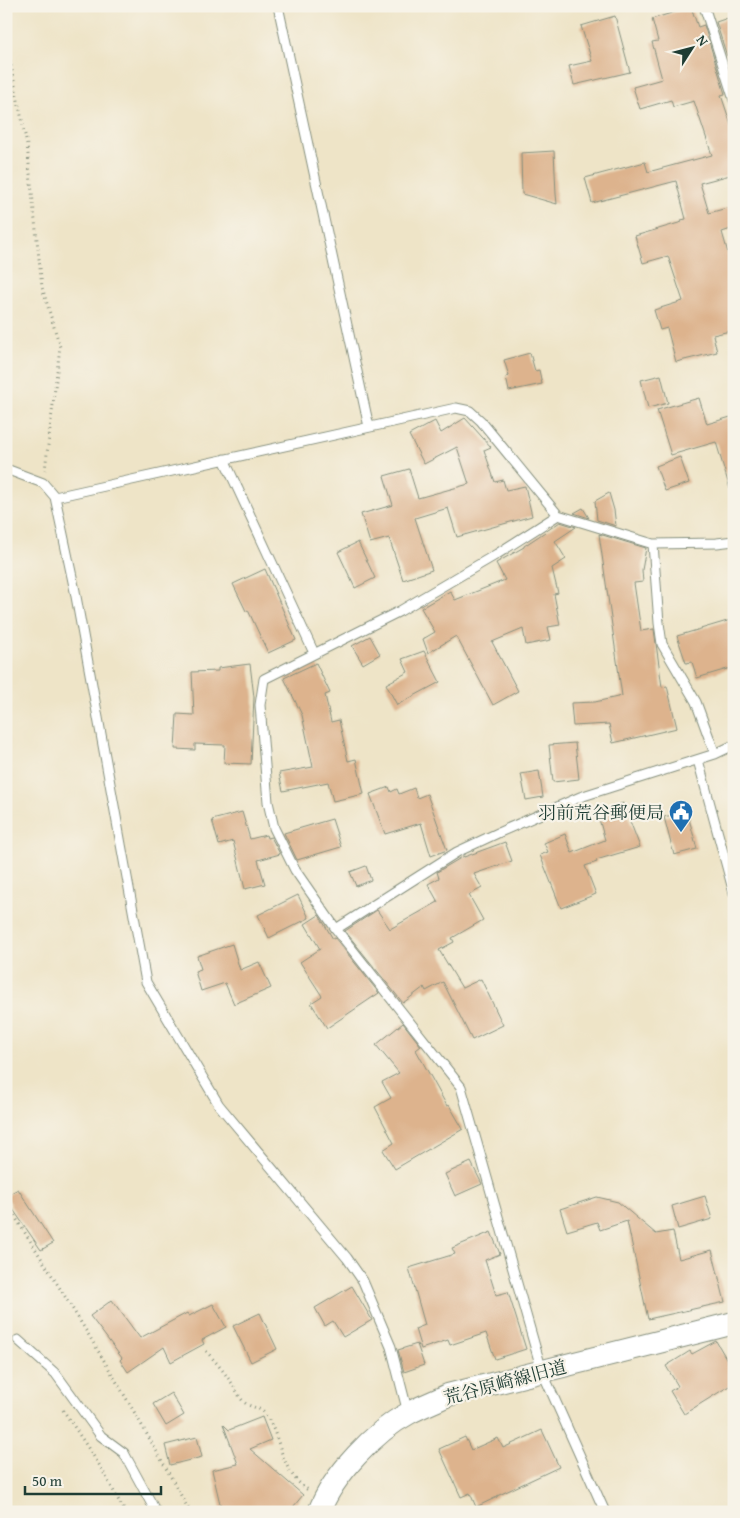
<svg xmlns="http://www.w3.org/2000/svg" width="740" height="1518" viewBox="0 0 740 1518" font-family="'Gentium Book Plus','Noto Serif JP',serif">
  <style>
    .building { fill: #ddb38d }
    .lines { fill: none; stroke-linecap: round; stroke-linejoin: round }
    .service-casing { stroke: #86907e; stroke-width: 11 }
    .tertiary-casing { stroke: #86907e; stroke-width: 24 }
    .path { stroke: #86907e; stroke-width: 3; stroke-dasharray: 1 4; stroke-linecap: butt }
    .service { stroke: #fff; stroke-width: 9 }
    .tertiary { stroke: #fff; stroke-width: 22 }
    .labels { text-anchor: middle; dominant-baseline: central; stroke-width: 4.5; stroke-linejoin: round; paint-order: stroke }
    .poi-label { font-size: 18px; fill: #1f3d34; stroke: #f7f3e8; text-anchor: end }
    .street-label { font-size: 18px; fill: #1f3d34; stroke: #f7f3e8 }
  </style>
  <rect width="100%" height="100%" fill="#f7f3e8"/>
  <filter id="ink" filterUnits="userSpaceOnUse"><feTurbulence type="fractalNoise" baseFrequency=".02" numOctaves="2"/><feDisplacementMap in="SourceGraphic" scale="10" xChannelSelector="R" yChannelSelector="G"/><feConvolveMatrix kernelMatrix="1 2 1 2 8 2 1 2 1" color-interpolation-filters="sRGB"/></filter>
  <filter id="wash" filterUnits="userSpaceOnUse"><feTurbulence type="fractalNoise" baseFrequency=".0096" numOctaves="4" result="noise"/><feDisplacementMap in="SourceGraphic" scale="20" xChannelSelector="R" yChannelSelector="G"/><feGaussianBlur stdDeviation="1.12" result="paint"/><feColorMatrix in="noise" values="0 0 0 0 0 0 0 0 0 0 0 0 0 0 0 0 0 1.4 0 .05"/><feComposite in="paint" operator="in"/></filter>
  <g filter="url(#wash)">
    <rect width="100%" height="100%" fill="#eee4c7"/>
    <g id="blocks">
      <!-- building -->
      <path class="building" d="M691,7L698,27L704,25L725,94L721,95L734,134V174L700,183L709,213L734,206V228L722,232L730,260L734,259V330L713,335L717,352L676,362L667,328L660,330L654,310L683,301L668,256L643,263L635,236L682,222L681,220L686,219L676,181L592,203L585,178L645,162L648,172L712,155L694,101L673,107L671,100L640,109L633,87L662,79L652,42L658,41L652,19Z
        M615,16L630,72L574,85L569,66L592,61L581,26Z
        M734,16V54L727,56L716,22Z
        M554,151L556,194L557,204L522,194L521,153Z
        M530,353L535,371L539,370L542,384L509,391L506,377L509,376L504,360Z
        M661,375L668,403L648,408L641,380Z
        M699,398L707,424L734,416V489H730L716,442L671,455L657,410Z
        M465,418L491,447L484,450L495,482L503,480L506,490L525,486L532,516L457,537L448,508L415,518L432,570L403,580L389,538L370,543L361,514L393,505L384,476L409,469L418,498L469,484L457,447L424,464L409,435L435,421L441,433Z
        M680,457L689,483L665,491L656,466Z
        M609,493L614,510L616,526L597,520L595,501Z
        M583,508L589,518L574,513Z
        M560,522L576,527L555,541L566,559L552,568L558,593L554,594L560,625L548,627L551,640L526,645L523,629L492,642L518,691L493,705L456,636L428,653L423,639L435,632L421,608L450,591L455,600L505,580L496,563L524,547V546Z
        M599,534L646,548L642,570L643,582L634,583L641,631L654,629L662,687L667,686L677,728L613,743L609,724L573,726L571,703L595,702L622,696Z
        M358,542L375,578L355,588L338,552Z
        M265,569L296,640L268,653L248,610L246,611L233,584Z
        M734,619V667L697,678L692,662L686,663L677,636Z
        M370,636L380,654L363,664L352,646Z
        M424,651L440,682L397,705L386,684L408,672L402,659Z
        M316,663L330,693L325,695L331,722L339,720L348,761L356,759L364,794L333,801L328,782L283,791L279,773L313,767L302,715L284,678Z
        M250,664L254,697L251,764L224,763L225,745L195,744V750L175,749L177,714L194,715L192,672L218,671V668Z
        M575,743L579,779L553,782L549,745Z
        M539,771L543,797L526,800L521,774Z
        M389,787L391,792L397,789L399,794L414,788L417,798L427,794L447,850L431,856L421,823L385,834L370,794Z
        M623,803L640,847L596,860L597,862L585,866L596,894L561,908L540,855L548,852L544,843L565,834L572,853L605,840L597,812Z
        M687,811L697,849L674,855L664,817Z
        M242,812L250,839L266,835L267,838L271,837L280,854L258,860L265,884L245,889L233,841L219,845L212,820Z
        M332,819L341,847L297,860L284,833Z
        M505,842L512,861L474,874L482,888L469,895L483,920L452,938L454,942L439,950L462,988L481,979L503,1025L472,1040L443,982L426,991L424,987L403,1003L345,931L377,910L390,929L438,902L428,884L439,878L437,872L464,856V857Z
        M366,866L371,880L356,886L350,872Z
        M298,895L309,918L269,938L258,915Z
        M319,915L333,939L335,938L379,993L327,1028L311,1003L322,996L300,962L320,949L305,924Z
        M232,944L240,970L259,962L271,988L234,1004L225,983L201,991L195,971L201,969L197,956Z
        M403,1023L421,1046L416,1050L447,1106L449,1105L463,1129L395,1169L383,1150L394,1143L375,1107L391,1098L382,1082L399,1073L376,1045Z
        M471,1162L482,1184L455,1196L445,1174Z
        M18,1189L53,1243L41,1250L10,1205L11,1204L6,1196Z
        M705,1196L712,1219L678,1229L672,1206Z
        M597,1197L618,1202L656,1234L673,1231L679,1259L712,1250L725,1302L648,1319L627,1221L600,1230L597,1222L567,1231L560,1209Z
        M491,1232L500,1254L485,1260L496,1295L508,1292L526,1349L495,1359L486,1333L450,1345L448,1340L421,1349L415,1329L425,1325L409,1268L455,1254L452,1248Z
        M352,1286L372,1320L343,1337L333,1321L325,1326L315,1308Z
        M112,1300L140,1338L187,1313L189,1316L213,1304L226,1327L202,1340L204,1344L171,1362L164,1347L128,1372L120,1360L122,1358L90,1316Z
        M260,1313L277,1349L251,1362L233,1326Z
        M716,1341L734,1372V1383L684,1414L670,1391L678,1386L666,1366L690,1351L692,1354Z
        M417,1344L424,1365L404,1372L398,1350Z
        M171,1393L184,1415L166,1426L153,1404Z
        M262,1417L271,1440L250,1449L303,1495L289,1512H222L212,1470L238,1464L223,1424L229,1430Z
        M542,1430L559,1467L497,1496V1497L476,1507L470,1493L461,1497L439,1449L465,1437L471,1450L498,1438L503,1448Z
        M197,1437L202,1457L170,1465L165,1445Z"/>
    </g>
  </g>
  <g filter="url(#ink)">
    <use href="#blocks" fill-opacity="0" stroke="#86907e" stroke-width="1"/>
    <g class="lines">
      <defs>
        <path id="service" d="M278,6L369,427
          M704,6L734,100
          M224,459L314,653
          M6,469L43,483L55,497L75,591L146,982L219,1105L347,1258L363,1281L391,1347L408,1413
          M55,497L456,408L470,411L481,421L558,515L653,544L717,543L734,541
          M558,515L497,554L400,611L264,679L260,705L268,802L274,828L295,870L336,929L461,1087L542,1371L605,1512
          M653,544L659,623L662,644L696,702L715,754
          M698,760L734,893
          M336,929L457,852L500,832L580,797L715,754L734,745
          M18,1340L56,1374L101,1436L124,1453L156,1512"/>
        <path id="tertiary" d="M319,1512C333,1475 375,1431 409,1413C422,1406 436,1401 448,1395L734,1323"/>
      </defs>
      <!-- service casing -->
      <use href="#service" class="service-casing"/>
      <!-- tertiary casing -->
      <use href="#tertiary" class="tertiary-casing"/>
      <!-- path -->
      <path class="path" d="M6,41L27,145L42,287L60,347L45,470
        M6,1203C71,1304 133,1406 190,1512
        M206,1351C214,1360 222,1369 228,1378C234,1385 237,1394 243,1401C249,1408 259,1406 265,1414C282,1437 279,1471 308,1490
        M63,1410L100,1466L125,1512"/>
      <!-- service -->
      <use href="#service" class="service"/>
      <!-- tertiary -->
      <use href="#tertiary" class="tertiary"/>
    </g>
  </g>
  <!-- icons -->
  <defs>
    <symbol id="civic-pin" viewBox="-11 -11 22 30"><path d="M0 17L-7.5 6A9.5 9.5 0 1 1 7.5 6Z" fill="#1f6fb2" stroke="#f7f3e8"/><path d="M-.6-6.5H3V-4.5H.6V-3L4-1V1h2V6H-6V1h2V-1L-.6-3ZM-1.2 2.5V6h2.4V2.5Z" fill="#fff"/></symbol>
  </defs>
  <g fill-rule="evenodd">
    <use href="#civic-pin" x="667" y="798" width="28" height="38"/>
  </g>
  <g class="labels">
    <!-- poi labels -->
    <g class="poi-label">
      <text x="664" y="812">羽前荒谷郵便局</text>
    </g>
    <!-- street labels -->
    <g class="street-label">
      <text transform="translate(505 1382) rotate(-15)">荒谷原崎線旧道</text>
    </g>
  </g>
  <!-- margin -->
  <rect width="740" height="1518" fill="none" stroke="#f7f3e8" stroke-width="25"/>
  <!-- north arrow -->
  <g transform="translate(692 48) rotate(54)" stroke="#f7f3e8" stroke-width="4" paint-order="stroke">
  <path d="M0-4L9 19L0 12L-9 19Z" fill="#1f3d34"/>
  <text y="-8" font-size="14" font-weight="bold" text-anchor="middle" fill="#1f3d34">N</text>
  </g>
  <!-- scale -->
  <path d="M25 1486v8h136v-8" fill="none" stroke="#1f3d34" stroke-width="2.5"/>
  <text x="32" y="1486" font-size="15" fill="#1f3d34" stroke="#f7f3e8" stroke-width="4" paint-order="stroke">50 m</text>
</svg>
